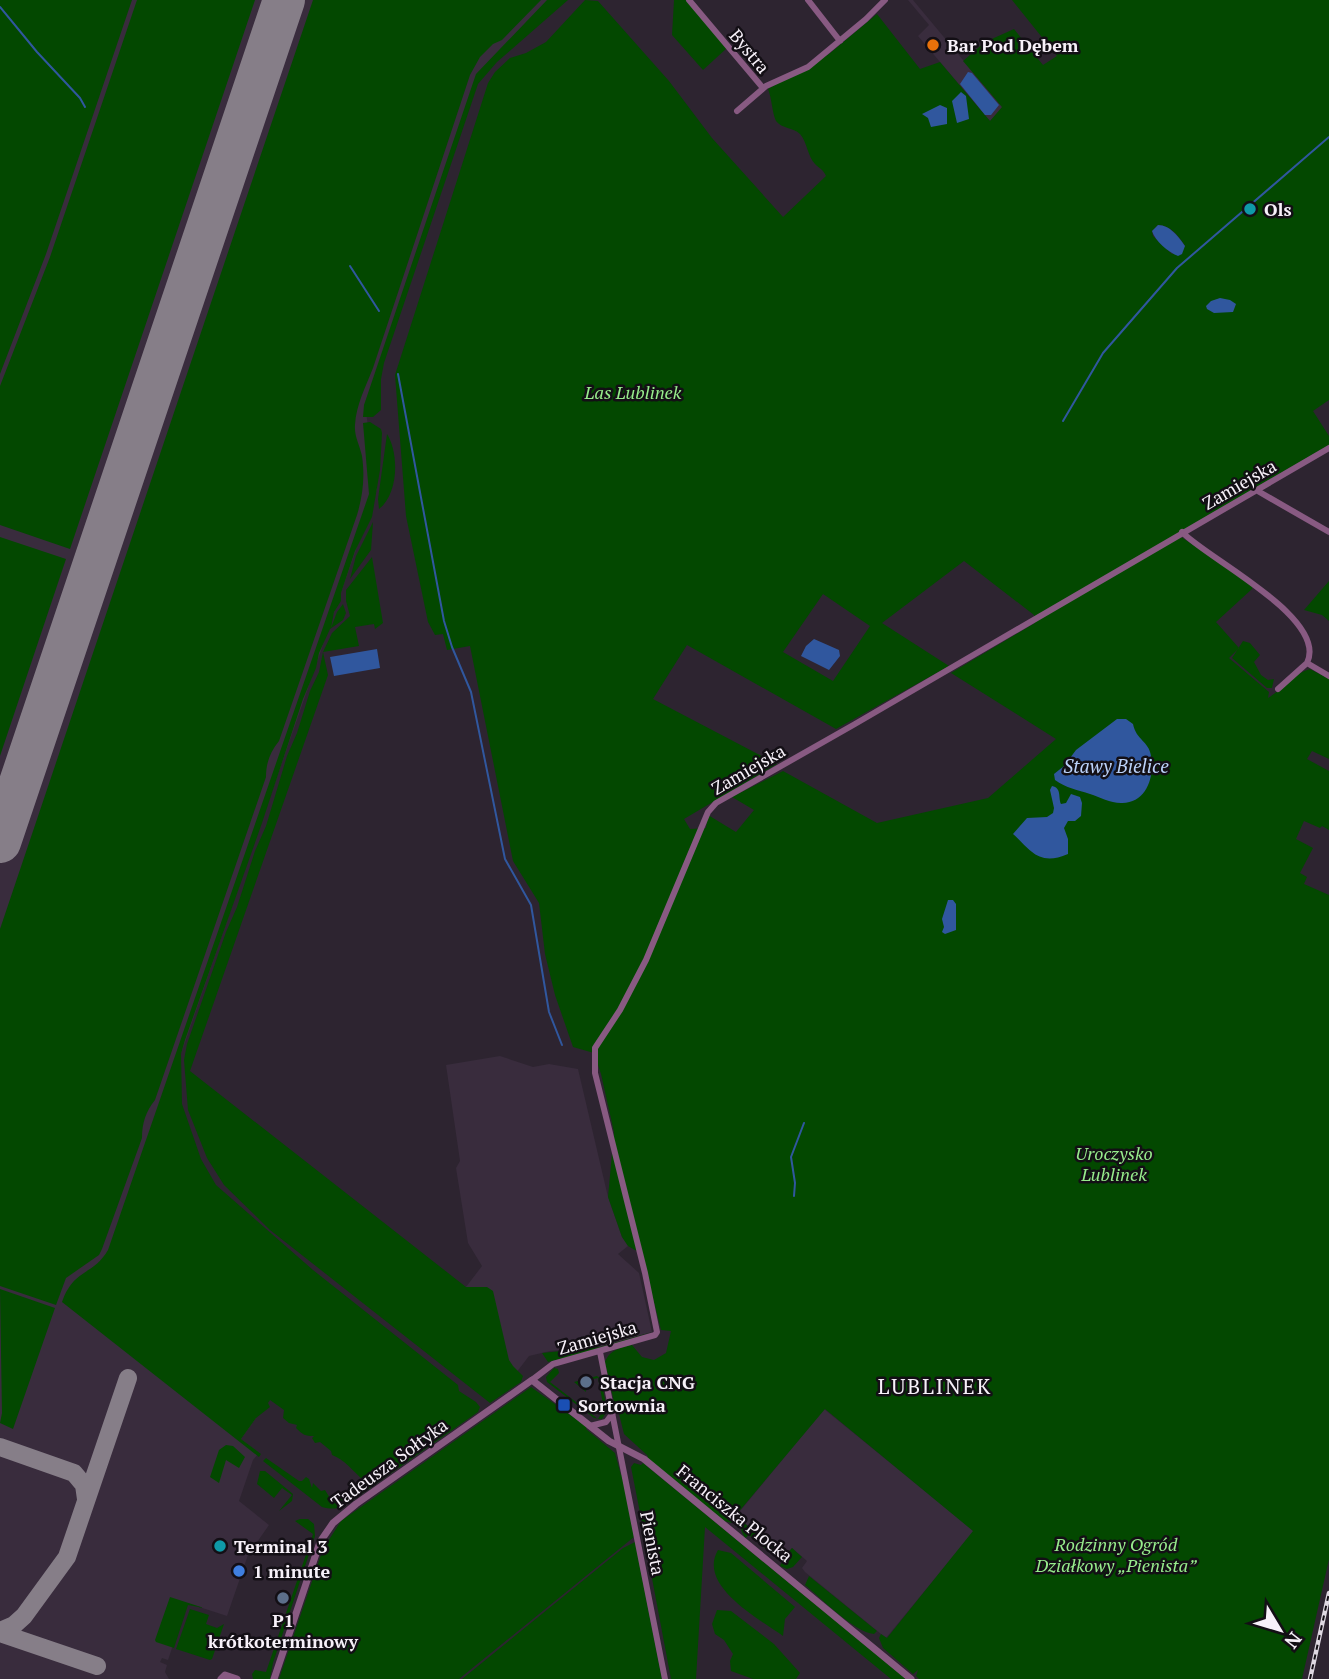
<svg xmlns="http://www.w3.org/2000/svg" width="1329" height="1679" viewBox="0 0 1329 1679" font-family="'PT Serif',serif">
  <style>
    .built { fill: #392c3d }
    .green { fill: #034800; fill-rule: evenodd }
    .water { fill: #30579e }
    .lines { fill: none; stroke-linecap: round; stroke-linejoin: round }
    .stream { stroke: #30579e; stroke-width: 2 }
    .taxiway { stroke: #867e88; stroke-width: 18 }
    .runway { stroke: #867e88; stroke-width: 42 }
    .minor { stroke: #885a82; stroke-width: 6 }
    .tertiary { stroke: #885a82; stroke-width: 7 }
    .rail-casing { stroke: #ded8e1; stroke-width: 4.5 }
    .rail { stroke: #130f15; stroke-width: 2; stroke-dasharray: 5; stroke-linecap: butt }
    .food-dot { fill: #e8710a; stroke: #130f15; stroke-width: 2.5 }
    .culture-dot { fill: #0f9aa8; stroke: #130f15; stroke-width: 2.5 }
    .service-dot { fill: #5c6f8a; stroke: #130f15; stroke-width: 2.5 }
    .transit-dot { fill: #1a4fb4; stroke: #130f15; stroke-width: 2.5 }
    .shop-dot { fill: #3f7fe0; stroke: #130f15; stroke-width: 2.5 }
    .labels { text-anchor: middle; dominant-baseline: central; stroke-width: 5; stroke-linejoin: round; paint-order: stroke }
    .poi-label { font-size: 18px; font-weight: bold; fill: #f7f1f9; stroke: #130f15; text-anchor: start }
    .street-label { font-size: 18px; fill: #f7f1f9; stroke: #130f15 }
    .park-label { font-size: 18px; font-style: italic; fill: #97ec8c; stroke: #130f15 }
    .water-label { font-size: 19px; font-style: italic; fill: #bbd2fa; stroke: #130f15 }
    .quarter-label { font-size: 21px; letter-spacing: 2px; fill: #f7f1f9; stroke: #130f15 }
  </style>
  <rect width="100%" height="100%" fill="#2d2430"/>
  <!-- built -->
  <path class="built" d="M111,0H550L479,72L366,412L377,489L109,1261L256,1418L241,1439L259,1453L253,1460L239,1501L269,1525L248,1555L227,1616L187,1603L168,1660L162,1658L160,1662L167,1665L165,1672L169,1679H0V287Z
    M908,0H913L1003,108L990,121L918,36L929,25Z
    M500,1056L533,1067L549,1064L578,1069L608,1197L622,1237L628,1246L618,1254L639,1273L652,1332L600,1347L550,1351L529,1356L516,1373L466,1287L482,1266L468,1243L456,1168L460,1161L446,1065Z
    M824,1409L974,1531L886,1638L805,1572L802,1568L807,1561L792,1548L785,1556L736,1516Z"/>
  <!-- green -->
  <path class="green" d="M0,0H132L46,254L0,374Z
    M137,0H255L70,549L0,525V386L50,257Z
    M313,0H541L502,40L493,44L480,57L470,75L373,368C366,386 356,405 355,425C354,436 360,446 362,456C365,477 363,495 357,515L279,741C270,752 266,763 266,777L155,1100C146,1111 142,1123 142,1138L102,1249L99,1255L66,1278L56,1305L0,1286V929Z
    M547,0H568L497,62L478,84L384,363L381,379V410L373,417H363L364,405L476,74Z
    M585,0L598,1L669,81L712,138L783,217L826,176C823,169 820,169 815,164C808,157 807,142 800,134C793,127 782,129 776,121C772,113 772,99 768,89L829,54L877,14L920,69L940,62L990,121L1002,107L963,61L985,42L1014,29L1043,65L1057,56L1012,0H1329V400L1313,411L1329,436V445L1255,488L1181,537L1253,584L1252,589L1216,622L1239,648L1229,658L1269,692L1268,698C1282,690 1294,673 1310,669L1329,679V759L1312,751L1307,759L1329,771V830L1322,826L1320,828L1304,821L1296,839L1313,848L1300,873L1307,877L1304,884L1329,895V1559L1302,1679H919L916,1676L918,1670L913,1674L883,1648L879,1638L881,1634L887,1638L973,1531L825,1409L736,1515L740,1519L732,1523L724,1521L647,1458L648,1456L624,1434L616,1402H614L605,1362C610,1349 621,1348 632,1345L642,1357L654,1360L666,1353L671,1331L661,1330L642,1254L628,1246L622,1237L608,1197L614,1132L601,1074L594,1053L573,1047L555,995L545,954L539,903L513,861L470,646L447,650L443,634L435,635L428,622L406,516L395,375L488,83L495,72L510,58L526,53L546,42ZM1158,225C1170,225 1179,236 1185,246L1172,254L1153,236L1152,231ZM964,561L1034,615L1035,623L951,673L1056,739L988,798L877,823L783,771L732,797L754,810L736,832L708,815L706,828L690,829L684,819L777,764L653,699L687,645L836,729L949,666L882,623ZM823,594L870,626L833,681L783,652Z
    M674,0H686L727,48L703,70L672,35Z
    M370,422L381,429L382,433L380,470L372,517L355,551L341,593V601L334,612L331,628L337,612L343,604L346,613L343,620L330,629L319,653L316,668L303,699L262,823L185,1040L181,1054L182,1104L201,1159L216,1185L313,1270L458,1385L459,1391L476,1402L480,1407L478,1412L350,1502C339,1509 334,1510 322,1507L263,1461L266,1458L299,1481H302L306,1477L309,1479L312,1488L313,1483L321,1491L325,1490L333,1503L350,1490L362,1485L363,1480C354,1472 344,1459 332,1455L331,1451L320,1442L315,1443L312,1438L314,1436C305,1436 303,1435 296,1428L297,1425L289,1423L283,1418L284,1410L270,1400L268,1403L270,1407L256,1418L241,1439L261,1454L259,1457L62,1302C74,1268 93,1276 108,1250L369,494L363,423Z
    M387,434C399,453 399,493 379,509L378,499Z
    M373,522L371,550L350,579L356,556Z
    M0,537L66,559L0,756Z
    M372,557L383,623L375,629L374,624L355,627L359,646L323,652L328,675L190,1071L466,1287H487L493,1291L509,1360L513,1366L523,1376L521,1382L490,1403L270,1230L224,1185L207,1158L188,1110L184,1060L187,1044L226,932L237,907L255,851L266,826L287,756L297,733L310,691L319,672L323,652L332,633L350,616L346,601V590Z
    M1329,581V621L1322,615L1304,610Z
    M1243,641L1250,643L1260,655L1254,662L1261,675L1268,680L1274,679L1272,688H1267L1232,658Z
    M0,1289L55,1308L13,1429L0,1423L2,1413Z
    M652,1332L600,1349L548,1362L542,1353L600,1347Z
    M554,1368L558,1369L559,1373L550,1382L598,1419L604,1409L598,1378L584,1381L586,1392L574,1382L597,1376L604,1382L602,1383L607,1411L602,1419L594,1418L547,1382L546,1377Z
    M531,1387L587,1427L586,1429L615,1453L621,1475H623L634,1537L459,1679H279L323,1549L341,1521Z
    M226,1445L233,1446L245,1457L239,1468L226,1460L219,1483L210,1477L219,1450Z
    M634,1463L641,1465L643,1463L906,1679H891L705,1527L696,1679H671L644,1536L646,1533H644L631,1467Z
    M260,1471H265L293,1494L292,1501L279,1511L292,1495L282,1488L274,1498L257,1484Z
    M300,1519H308L314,1524L315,1536L273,1663L270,1679H253L252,1674L255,1670L266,1672L313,1534L295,1521Z
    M744,1523L785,1556L792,1548L802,1557L793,1567L787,1569L780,1566L782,1562L749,1535L745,1538L741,1530Z
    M635,1542L662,1679H462L623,1548Z
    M718,1550L731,1553L795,1607L785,1619L783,1636C759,1619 697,1585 718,1550Z
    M809,1576L877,1631L874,1634C854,1632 822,1599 805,1585Z
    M170,1597L204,1608L188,1605L174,1648L156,1642L155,1640Z
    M190,1609L209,1615L206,1624L217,1628L224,1624L212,1659L210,1660L176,1649Z
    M717,1610L731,1611L774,1644L800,1673L796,1679H753L731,1671L730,1661L733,1654L724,1640L715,1634L712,1624Z"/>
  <!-- water -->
  <path class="water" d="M968,72L972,73L999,105L991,115H985L960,84Z
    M961,92L966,96L969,119L957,123L952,101Z
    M940,105L947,108V124L931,127L928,118L922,114Z
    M1158,225C1170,225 1179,237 1185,246L1182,254L1178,256C1168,252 1155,241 1152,231Z
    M1220,298L1230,300L1236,304L1233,312L1214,313L1207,309L1206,306L1211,301Z
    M814,639L839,650L840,656L829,670L801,656L806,646Z
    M377,649L380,668L334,676L330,657Z
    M1117,719H1126L1133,724C1136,740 1149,741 1151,756C1155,777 1146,804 1121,803C1110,803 1100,797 1090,794C1078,790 1066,788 1055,780L1054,774L1064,766L1076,750Z
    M1052,786C1062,788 1058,797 1061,804L1066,803L1071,794L1080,797L1082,803L1081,816L1075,821H1068L1064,828L1068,839V854C1038,867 1030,849 1013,834L1027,818L1047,817L1053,813L1054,808L1050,790Z
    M948,900H953L956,904V930L945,934L942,932L944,927L942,919Z"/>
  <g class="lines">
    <!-- stream -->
    <path class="stream" d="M0,7L37,52L80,98L85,107
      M350,266L379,311
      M398,374L444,621L452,647L471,692L505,859L531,905L549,1012L562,1045
      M1063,421L1103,353L1177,268L1329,137
      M794,1196L795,1183L791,1157L804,1123"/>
    <!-- taxiway -->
    <path class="taxiway" d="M0,1447L74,1473L84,1485L86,1499
      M0,1631L14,1625L24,1616L67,1557L128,1378
      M0,1633L97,1666"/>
    <!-- runway -->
    <path class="runway" d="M0,842L284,0"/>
    <!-- minor -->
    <path class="minor" d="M689,0L763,88
      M808,0L840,41
      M737,111L766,86L808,67L866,19L885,0
      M1256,490L1329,532
      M1182,532C1206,558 1329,618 1307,663
      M1278,689L1307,663L1329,676
      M600,1352L665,1679
      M532,1380L553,1364L655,1335L657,1332L645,1273L595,1073V1048L620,1010L646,960L708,812L716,803L855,724L1329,448
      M590,1426L606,1422L613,1413"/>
    <!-- tertiary -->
    <path class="tertiary" d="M221,1679L225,1675L237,1679
      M274,1679L320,1542L333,1523L356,1504L532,1380L609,1441L644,1459L911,1679"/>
    <defs>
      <path id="rail" d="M1310,1679L1329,1593"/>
    </defs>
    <!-- rail casing -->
    <use href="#rail" class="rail-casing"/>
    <!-- rail -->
    <use href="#rail" class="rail"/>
  </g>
  <!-- markers -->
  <circle class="food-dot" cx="933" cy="45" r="7"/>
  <g class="culture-dot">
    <circle cx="1250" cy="209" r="7"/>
    <circle cx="220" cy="1546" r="7"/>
  </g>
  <g class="service-dot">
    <circle cx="586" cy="1382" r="7"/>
    <circle cx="283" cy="1598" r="7"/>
  </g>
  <rect class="transit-dot" x="557" y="1398" width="14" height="14" rx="3.5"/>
  <circle class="shop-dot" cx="239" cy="1571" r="7"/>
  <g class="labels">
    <!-- poi labels -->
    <g class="poi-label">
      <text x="947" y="45">Bar Pod Dębem</text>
      <text x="1264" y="209">Ols</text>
      <text x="600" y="1382">Stacja CNG</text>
      <text x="578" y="1405">Sortownia</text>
      <text x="234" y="1546">Terminal 3</text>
      <text x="253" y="1571">1 minute</text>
      <text x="283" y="1620" text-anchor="middle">P1<tspan x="283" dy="21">krótkoterminowy</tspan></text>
    </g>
    <!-- street labels -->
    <g class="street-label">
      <text transform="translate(750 51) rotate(50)">Bystra</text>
      <text transform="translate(1239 484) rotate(-30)">Zamiejska</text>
      <text transform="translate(748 769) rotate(-30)">Zamiejska</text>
      <text transform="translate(597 1337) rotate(-16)">Zamiejska</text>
      <text transform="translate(389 1463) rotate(-36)">Tadeusza Sołtyka</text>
      <text transform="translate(735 1513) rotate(39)">Franciszka Plocka</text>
      <text transform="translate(653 1543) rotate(79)">Pienista</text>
    </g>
    <!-- park labels -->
    <g class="park-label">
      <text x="633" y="392">Las Lublinek</text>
      <text x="1114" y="1153">Uroczysko<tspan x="1114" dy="21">Lublinek</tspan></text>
      <text x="1116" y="1544">Rodzinny Ogród<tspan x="1116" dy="21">Działkowy „Pienista”</tspan></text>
    </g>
    <!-- water labels -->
    <g class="water-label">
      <text x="1116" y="765">Stawy Bielice</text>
    </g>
    <!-- quarter labels -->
    <g class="quarter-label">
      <text x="935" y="1386">LUBLINEK</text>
    </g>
  </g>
  <!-- north arrow -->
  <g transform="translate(1280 1630) rotate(128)" stroke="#130f15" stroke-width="5" paint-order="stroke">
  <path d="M0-5L12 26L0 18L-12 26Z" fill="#f7f1f9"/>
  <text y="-10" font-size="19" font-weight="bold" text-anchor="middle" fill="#f7f1f9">N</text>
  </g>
</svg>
